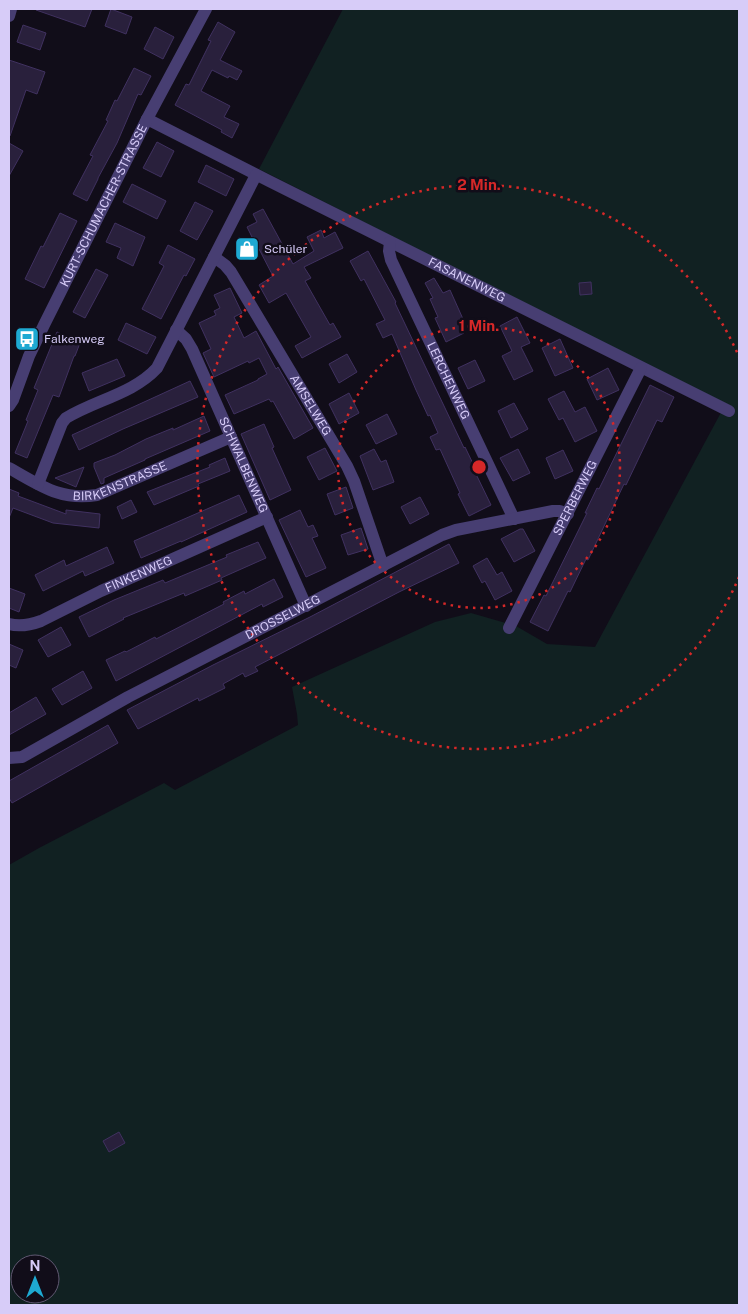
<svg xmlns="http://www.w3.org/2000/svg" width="748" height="1314" viewBox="0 0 748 1314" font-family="'Public Sans',sans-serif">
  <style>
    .green { fill: #112122; fill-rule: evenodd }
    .building { fill: #29203c; stroke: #403160 }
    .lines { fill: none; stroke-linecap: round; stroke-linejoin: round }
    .minor { stroke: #473e72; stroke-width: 12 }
    .ring { fill: none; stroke: #d62828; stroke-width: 2.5; stroke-dasharray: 2.5 5 }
    .labels { text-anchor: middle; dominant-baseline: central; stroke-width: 5; stroke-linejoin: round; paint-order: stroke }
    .street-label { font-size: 12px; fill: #d7ccf8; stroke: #110d19 }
    .poi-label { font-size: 12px; fill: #d7ccf8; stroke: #110d19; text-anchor: start }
    .centre { fill: #d62828; stroke: #110d19; stroke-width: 2.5 }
    .ring-label { font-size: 15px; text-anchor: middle; font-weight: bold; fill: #d62828; stroke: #110d19; stroke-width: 5; stroke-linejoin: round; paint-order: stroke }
  </style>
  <rect width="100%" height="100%" fill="#110d19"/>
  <!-- green -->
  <path class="green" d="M343,9H739V1305H9V865L39,848L164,783L175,790L298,725L297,714L292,687L435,622L471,613L516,626L547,644L595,647L725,405L259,169ZM20,1264H50V1294H20Z"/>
  <!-- building -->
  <path class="building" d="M36,9H92L85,27L36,10Z
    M111,9L132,17L126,34L105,26Z
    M218,22L235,32L220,60L242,71L237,80L229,76L228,78L212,70L201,91L230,106L224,117L239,124L232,138L221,132L222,130L175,105L186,84L189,85L211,41L208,40Z
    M23,25L46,33L40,50L17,42Z
    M155,27L174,37L163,59L144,49Z
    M9,60L45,72L37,94L26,90L10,136H9Z
    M134,68L151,76L141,95L138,94L117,143L98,178V179L87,201L73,194L93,156L90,155L108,121L106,120L115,100L117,101Z
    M157,142L174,151L161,177L143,168Z
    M9,143L23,151L9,176Z
    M206,165L234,179L226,196L198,182Z
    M132,184L166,201L157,219L123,202Z
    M195,202L213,211L197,240L180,231Z
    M263,209L293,264L314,251L307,237L321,230L324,238L335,232L343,248L304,267L311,278L305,281L330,325L333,323L341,337L302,358L295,346L311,337L286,293L269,303L259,285L273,276L259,249L241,259L236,248L253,239L247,227L257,222L253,214Z
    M60,213L77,221L44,288L25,279L41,246L43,247Z
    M115,223L145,237L133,266L117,258L121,248L106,242Z
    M168,245L195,259L186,276L184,275L161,319L142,309L164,266L159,263Z
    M368,251L396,302L395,303L464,448L465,447L477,472H475L491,505L469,516L458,494L460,493L440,449L436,450L430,437L438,433L430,415L428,416L416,390L392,334L383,338L376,324L385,320L364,279L361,281L350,261Z
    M96,269L108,275L85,318L73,312Z
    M434,278L443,293L450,290L463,319L458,321L464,333L446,342L435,318L438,317L430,299L433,298L425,283Z
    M591,282L592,294L580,295L579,283Z
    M230,288L242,313L234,317L244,338L256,331L276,369L278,367L313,428L294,439L273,401L271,402L269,399L234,414L225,395L258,380V379L267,374L259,358L249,363L248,361L214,377L203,353L211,349L199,323L216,315L214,311L220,308L214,295Z
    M517,317L530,343L521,347L533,371L514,380L502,356L512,351L500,326Z
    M126,323L156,337L147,354L118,340Z
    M57,332L80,343L75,356H74L59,397L53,395L27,458L15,453L28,421L26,420L38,390L34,388Z
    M560,339L573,368L555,376L542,348Z
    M347,354L357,372L339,383L329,364Z
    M117,359L125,376L89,391L82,373Z
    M475,360L485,381L468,389L458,368Z
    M608,368L619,390L597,400L587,379Z
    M190,381L198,397L123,429L79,450L72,435Z
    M650,385L674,397L662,422L657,420L626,485L624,484L588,560L586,559L570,592L568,591L548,631L530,622L544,595L546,596L587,513H585L597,488L599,489Z
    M564,391L575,412L585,407L597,431L575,442L563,418L559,420L548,399Z
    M349,393L359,413L339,424L329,404Z
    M514,403L528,429L511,438L498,411Z
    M387,414L397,434L376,444L366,425Z
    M204,416L210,431L145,459V460L104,478V483L101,484L94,467V463L115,455L146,439L173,428V430Z
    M264,424L274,447L272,448L291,490L270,500L241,434Z
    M325,448L337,471L319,480L307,457Z
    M374,449L381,462L386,460L394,482L373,490L360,456Z
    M518,449L530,473L513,481L500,458Z
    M563,450L573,471L555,479L546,458Z
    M225,458L230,471L198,484L199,486L154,505L147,492L210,467L209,465Z
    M84,467L76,487L55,478Z
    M346,487L353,508L335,515L327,494Z
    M9,489L19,493L18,496L66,514V510L100,514L99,528L53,523L13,508L9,518Z
    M239,495L247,512L181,542V541L141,558L134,541Z
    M420,497L429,514L410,524L401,507Z
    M131,500L137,512L122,519L117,507Z
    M300,510L308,527L313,525L318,536L312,538L326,568L306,577L279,520Z
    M361,528L368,549L348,555L341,535Z
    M520,529H523L535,551L514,562L501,539Z
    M258,542L266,558L221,578L222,580L185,596L184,593L123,618L124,619L89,637L79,617L114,600L163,580L165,583L227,557L226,555Z
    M449,544L459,563L399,592L255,667L258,671L245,677L243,673L223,684L225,688L199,701L198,698L138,729L127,710L213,665L310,617Z
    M107,547L114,563L85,576L83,571L43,591L35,575L64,560L66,566Z
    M487,558L497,575L502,572L512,591L495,600L485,581L482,583L473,566Z
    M274,579L283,597L263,607L262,604L116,681L106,660L125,651L126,652L155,637L156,639L224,604L223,602L244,591L245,594Z
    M9,588L25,594L19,612L9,608Z
    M61,627L71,645L48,657L38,640Z
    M9,644L23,650L16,668L9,665Z
    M83,671L92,688L62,705L52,689Z
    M36,697L46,714L9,735V713Z
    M108,725L118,743L12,803L9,798V781Z
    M119,1132L125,1143L109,1152L103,1141Z"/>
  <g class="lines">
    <!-- minor -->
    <g class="minor">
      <path d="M9,16L11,9"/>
      <path id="s1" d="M147,119L269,181L729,411"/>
      <path id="s2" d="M390,242L389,251L391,260L514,519"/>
      <path id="s3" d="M214,257L225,265L231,272L347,466L354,481L383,566"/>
      <path id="s4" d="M176,330L186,339L192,349L306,606"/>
      <path id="s5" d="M9,406L13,400L29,356L44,325L147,119L206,9"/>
      <path id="s6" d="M9,468C40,485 60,501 97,495L231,437"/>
      <path d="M38,484L62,423L66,418C95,400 133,394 157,368L256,175"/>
      <path id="s7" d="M9,624C20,627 30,625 41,621L101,591L267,517"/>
      <path id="s8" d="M509,628L641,368"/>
      <path id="s9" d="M9,758L22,757L128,697L442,535L456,530L553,511H560L568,514"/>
    </g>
  </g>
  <!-- distance rings -->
  <g class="ring">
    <circle cx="479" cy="467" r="141"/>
    <path d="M739 577A282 282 0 1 1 739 357"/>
  </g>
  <!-- icons -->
  <defs>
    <symbol id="shop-square" viewBox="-11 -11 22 22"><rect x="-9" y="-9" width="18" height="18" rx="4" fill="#1ea9d2" stroke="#110d19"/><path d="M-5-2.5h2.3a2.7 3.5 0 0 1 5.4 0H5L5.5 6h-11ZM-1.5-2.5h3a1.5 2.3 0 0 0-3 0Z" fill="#fff"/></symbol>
    <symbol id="bus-square" viewBox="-11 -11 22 22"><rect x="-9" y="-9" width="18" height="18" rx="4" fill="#1ea9d2" stroke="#110d19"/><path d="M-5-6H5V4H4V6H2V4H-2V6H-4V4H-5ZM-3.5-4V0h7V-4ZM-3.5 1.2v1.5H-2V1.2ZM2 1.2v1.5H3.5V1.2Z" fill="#fff"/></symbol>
  </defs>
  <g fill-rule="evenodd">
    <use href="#shop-square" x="233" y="235" width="28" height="28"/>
    <use href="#bus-square" x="13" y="325" width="28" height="28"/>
  </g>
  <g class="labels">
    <!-- street labels -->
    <g class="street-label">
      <text stroke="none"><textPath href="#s5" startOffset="222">KURT-SCHUMACHER-STRASSE</textPath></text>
      <text stroke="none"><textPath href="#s1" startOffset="358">FASANENWEG</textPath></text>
      <text stroke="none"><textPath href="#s2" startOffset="152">LERCHENWEG</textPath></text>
      <text stroke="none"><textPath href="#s3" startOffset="178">AMSELWEG</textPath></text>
      <text stroke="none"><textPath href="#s4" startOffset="152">SCHWALBENWEG</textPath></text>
      <text stroke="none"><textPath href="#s6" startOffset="120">BIRKENSTRASSE</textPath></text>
      <text stroke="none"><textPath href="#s8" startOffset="146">SPERBERWEG</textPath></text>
      <text stroke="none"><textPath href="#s7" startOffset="141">FINKENWEG</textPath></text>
      <text stroke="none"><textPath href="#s9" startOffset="309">DROSSELWEG</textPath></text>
    </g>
    <!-- poi labels -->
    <g class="poi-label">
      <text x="264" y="249">Schüler</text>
      <text x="44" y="339">Falkenweg</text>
    </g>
  </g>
  <circle cx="479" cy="467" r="8" class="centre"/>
  <g class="ring-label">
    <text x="479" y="190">2 Min.</text>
    <text x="479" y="331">1 Min.</text>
  </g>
  <!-- border -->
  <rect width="748" height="1314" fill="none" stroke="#d7ccf8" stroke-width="20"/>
  <!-- north arrow -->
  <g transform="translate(35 1279)"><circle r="24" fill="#110d19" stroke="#605972"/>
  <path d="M0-4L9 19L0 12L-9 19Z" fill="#1ea9d2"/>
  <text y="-8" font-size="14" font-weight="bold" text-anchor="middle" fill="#d7ccf8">N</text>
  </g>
</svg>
